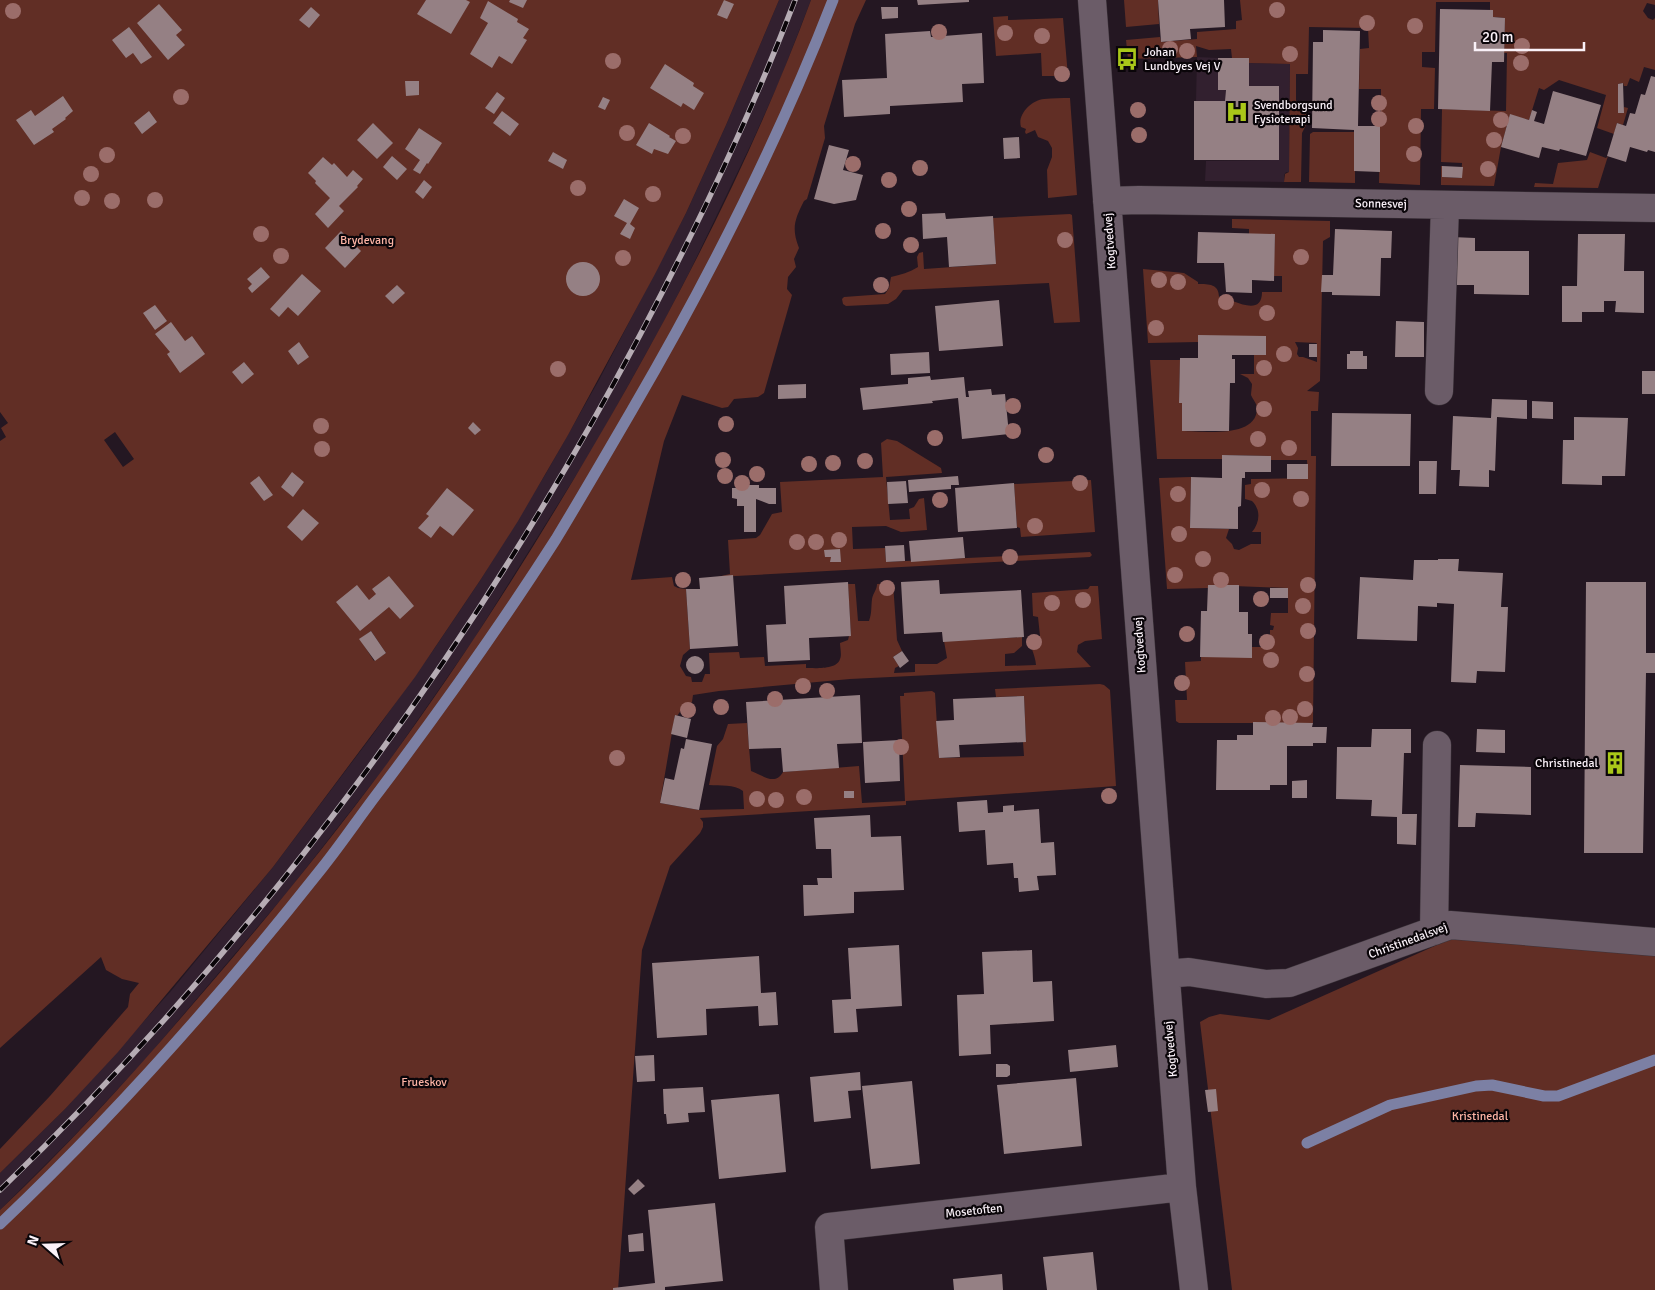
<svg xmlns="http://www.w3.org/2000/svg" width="1655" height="1290" viewBox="0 0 1655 1290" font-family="Signika,sans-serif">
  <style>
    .built { fill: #32202f }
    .green { fill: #612e25; fill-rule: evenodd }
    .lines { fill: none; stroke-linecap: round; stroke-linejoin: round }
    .stream { stroke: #7c80a4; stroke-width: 11 }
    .building { fill: #958084 }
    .minor-casing { stroke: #3c333a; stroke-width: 29 }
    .minor { stroke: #6b5c68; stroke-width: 28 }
    .rail-casing { stroke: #b6acb4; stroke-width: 5.5 }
    .rail { stroke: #0a0509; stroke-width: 4; stroke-dasharray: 11; stroke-linecap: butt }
    .tree { fill: #9b6d6a }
    .labels { text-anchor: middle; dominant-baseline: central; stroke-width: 4.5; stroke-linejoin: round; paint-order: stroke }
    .poi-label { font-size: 12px; fill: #faf1f8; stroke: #0a0509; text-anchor: start }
    .street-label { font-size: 12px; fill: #faf1f8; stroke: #0a0509 }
    .park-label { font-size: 12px; fill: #fcb3a4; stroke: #0a0509 }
  </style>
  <rect width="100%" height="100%" fill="#241722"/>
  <!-- built -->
  <path class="built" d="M779,0H811L780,80L753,140L690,271L662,325L595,445L474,639L385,767L289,890L144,1061L74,1136L0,1210V1173L65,1109L171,991L273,867L371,737L434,649L481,579L545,475L599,380L686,213L726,125Z
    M1197,57L1218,58V89L1226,90L1225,101H1196Z
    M1249,63L1290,64L1289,172H1286L1284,175V182L1205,181L1206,161L1279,160V86H1249Z"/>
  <!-- green -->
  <path class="green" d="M0,0H779L726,125L686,213L655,274L568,435L518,521L481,579L415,677L273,867L118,1052L65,1109L0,1173V1149L50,1096L128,1007L130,994L139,983L122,979L106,970L101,957L0,1048V441L6,437L1,428L8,423L0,412ZM115,432L134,459L123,467L104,440ZM371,631L386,653L374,661L360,639Z
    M811,0H866L855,24L824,126L825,138L807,199L804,201C795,219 791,228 799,248L794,259L796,267L788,277L787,289L792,295L764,393L758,397L734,399L728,407L722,408L682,395L664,441L631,580L672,577L674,586L678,588L686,589L690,649L683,655L680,666L686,676L691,677L692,682H702L705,674H710L709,653L739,652L740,658L764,657L765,666L806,664V668C815,668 837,670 840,659C842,655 840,647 840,643L848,640L849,636H851L848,584H855L858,621H869C872,613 871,607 872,599C873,593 877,590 877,584L893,583L897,640L902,651L893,657L899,666L895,668L894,673L915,672V664H937L947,658L944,641L1022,637V646L1014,653L1005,654V666L1036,665C1035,654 1030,647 1029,637L1040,636L1038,617L1033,616L1032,593L1088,589L1090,586H1098L1102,639L1085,641L1078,645L1077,652L1091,667L850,679L719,691L693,695L692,702L682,709L677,716L675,715L660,803L699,810L744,809L743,791C734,784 720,786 709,785L717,746L723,739L728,724L747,723L751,771C761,774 775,787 783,772L859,766L862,803L905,801L900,696H904V693L932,691L935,693L939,758L1024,756L1023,742H1026L1024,696L996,697L995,689L1100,684L1104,685L1110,690L1116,786L906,801V805L700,818L703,822V827L700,833L670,866L642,950L618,1290H0V1210C84,1131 160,1043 235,955C287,893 338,830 386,765C475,644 554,516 628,386C698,262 762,133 811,0Z
    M1124,0H1158L1159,24L1126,27Z
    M1240,0H1655V5L1647,3L1643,11L1648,18L1653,20L1655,18V70L1644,67L1639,82L1630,78L1627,86H1624L1623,83L1618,84V113H1623L1624,107L1628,108L1623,125L1617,123L1614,134L1597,128L1606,95L1559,80L1544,90L1539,88L1529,120L1510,115L1501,147L1494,186L1441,185V166H1442V177L1461,178L1462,163L1441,162L1442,109L1506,111L1507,53H1504L1505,18L1493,17L1490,10V2H1436L1435,52H1422V67L1435,68L1434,109H1421L1420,185L1379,183L1380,126L1385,122L1381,115V89H1359L1360,49L1369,48L1368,28L1309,27L1308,74H1296V101L1303,105L1308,114L1306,125L1302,133L1301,182H1284L1285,174L1289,172L1290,64L1249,63V58H1232L1231,49L1209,50L1196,46L1197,57L1128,59L1126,40L1160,37L1161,42L1197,39V32L1236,29V21L1242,20Z
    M1008,16V20L1063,18L1068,76H1042L1041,53L996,56L993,17Z
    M1070,98L1077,195L1048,198L1047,170L1052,157V148L1048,141L1038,137L1035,130L1026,134L1025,132L1026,129L1021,127C1017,114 1032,100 1044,99C1053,98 1061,98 1070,98Z
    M1313,132H1355V183L1309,182L1310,134Z
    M1590,152L1606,158L1608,156L1598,188L1534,187L1535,183L1553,184L1558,163L1587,160Z
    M1070,214L1072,215L1080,322L1054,323L1049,283L903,290L896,299L888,304L846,306L843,304L842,299L844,297L885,294L889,288L891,277C900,275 910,272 918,267L917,257L919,253L923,252L924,269L996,264L993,218Z
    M1232,219L1330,221V237L1323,241L1320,381L1307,391L1319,392L1318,411H1311V456H1316L1313,723H1179L1176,721L1175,700H1187L1185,662L1201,661V657L1252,647H1270V630H1273L1274,626L1270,625L1271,613H1288V588L1208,585V588L1167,589L1159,478L1191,477L1190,528L1229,529L1226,538L1232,544L1234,549L1239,550L1251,544H1261V532H1252C1260,522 1261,510 1252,501L1245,499V485L1251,484V479L1308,478L1307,460H1271V456L1223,455L1222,459H1157L1150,360H1180L1179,403H1182V431C1202,431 1256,439 1257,409C1257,403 1253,400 1251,395C1251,392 1252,387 1252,384L1248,378L1240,374H1254V355H1266L1198,342L1148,343L1143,269L1184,273L1198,282V284C1209,284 1219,284 1219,297C1231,298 1262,319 1262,292H1282V276H1273L1275,234H1249V229L1232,228ZM1295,342L1317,343L1309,357H1317V362L1303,357H1299L1297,354L1298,348Z
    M887,439L897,441L941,468L942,473L886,477L890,520L910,519L909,509L914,507L919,499L924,498L927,530L901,532L886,526L852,527L853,549L885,548L886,562L1090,552L1092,555L1090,557L717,577L730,574L728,540L756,538L760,535L772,514L782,512L780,482L883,477L881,443Z
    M1091,480L1095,532L1021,537L1020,528L1017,527L1014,484Z
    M1457,936L1655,955V1290H1232L1200,1022L1209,1017L1220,1014L1269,1020Z"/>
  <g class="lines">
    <!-- stream -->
    <path class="stream" d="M1307,1143L1390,1105L1476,1086L1492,1085L1544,1096H1558L1655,1060
      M0,1224C115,1115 224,992 322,868C342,843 360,816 380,790C441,709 501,625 556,539C582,496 607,453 632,410C709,278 778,142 833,0"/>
  </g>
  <!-- building -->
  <path class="building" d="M426,0H466L470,2L451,34L417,14Z
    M510,0H527L523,8L509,2Z
    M724,0L734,4L727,19L717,15Z
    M917,0H969V2L918,5Z
    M1158,0H1224L1225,27L1190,29L1191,39L1161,42Z
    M488,1L518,19L517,22L529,29L523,38L527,40L512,64L499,56L492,68L470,54L488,23L480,18Z
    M159,4L182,30L176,35L185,45L168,60L137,23Z
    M311,7L320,15L309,28L299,20Z
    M881,7H898V18L882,19Z
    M1440,9L1493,10V17L1505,18L1504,62H1492L1490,111L1438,109Z
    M129,27L152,57L141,64L133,53L126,58L112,40Z
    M1323,30L1360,31L1358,126H1380V172L1354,171V130L1312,128L1313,42H1323Z
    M930,31L931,37L982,33L984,83L962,84L963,102L890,106V114L844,117L842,80L887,78L885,34Z
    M1218,58H1249V86H1279V160H1194V101H1225L1226,90H1218Z
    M665,64L694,83L693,86L704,93L694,110L683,103L681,107L650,88Z
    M1651,76L1655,77V152L1648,150L1647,152L1630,147L1626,162L1607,156L1617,123L1626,126L1630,113L1635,114L1641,94L1645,95Z
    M405,81H419V95L406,96Z
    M1623,83L1624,113H1618V84Z
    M1553,91L1601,105L1586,156L1560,149L1559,151L1542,147L1539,158L1501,147L1510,114L1529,120L1532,110L1537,112L1534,121L1544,124Z
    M497,92L505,98L494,114L485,108Z
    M63,96L73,111L65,118L66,119L52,129L54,132L34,145L16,120L31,110L35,116Z
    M603,97L610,100L605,110L598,107Z
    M149,111L157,122L142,134L134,123Z
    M502,111L519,124L510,136L493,123Z
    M373,123L393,143L377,159L357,140Z
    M649,123L670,136L669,137L676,141L668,154L654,149L652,154L636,145Z
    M419,128L442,143L428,164L427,163L420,174L413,170L420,160L405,149Z
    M1019,137L1020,158L1004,159L1003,138Z
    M829,145L849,150L843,170L863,175L856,200L834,204L814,199Z
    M553,152L567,160L563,169L548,161Z
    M392,156L407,169L397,180L383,167Z
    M323,157L332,165L334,163L347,177L353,170L363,179L357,186L358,187L339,206L344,211L328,228L315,214L330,198L315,183L316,181L308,173Z
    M1442,166L1463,167L1462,178L1442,177Z
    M424,180L432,187L423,199L415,192Z
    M624,199L639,208L630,224L635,228L630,239L620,234L627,223L614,216Z
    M945,213L946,219L993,216L996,264L949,267L947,237L923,239L922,214Z
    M1335,229L1392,231L1391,258H1381L1380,296L1332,295V292H1321L1322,275H1333Z
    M341,231L361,251L345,268L325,248Z
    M1198,232L1275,234L1274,281L1252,280V293L1226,292L1224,263H1197Z
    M1578,234H1625L1624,271H1644V313L1615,312L1616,301H1604V312H1582V322H1562V286H1577Z
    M1452,237L1475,238V251H1529V295L1474,294V285H1451Z
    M566 279a17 17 0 1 1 34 0a17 17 0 1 1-34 0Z
    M261,267L270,277L252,293L248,288L252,284L247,279Z
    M302,274L321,291L298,316L288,307L279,317L270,309Z
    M397,285L405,293L393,304L385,296Z
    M999,300L1003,346L939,351L935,306Z
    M155,305L167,321L155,330L143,313Z
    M1396,321L1424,322V357H1395Z
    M171,322L185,341L192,336L205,354L180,373L167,354L170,352L155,334Z
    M1198,335L1266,336V355H1232V359H1235V383H1230L1229,431H1182V403H1179L1180,358H1198Z
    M299,342L309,357L298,365L288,351Z
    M1309,344H1317V357H1309Z
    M1350,351H1363V356H1367V369H1347V354H1350Z
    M929,352L930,373L891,375L890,354Z
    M244,362L254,374L242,384L232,372Z
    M1642,371H1655V394H1642Z
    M930,376L931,380L964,377L966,397H969L968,391L991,389L992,395L1005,394L1009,434L962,439L958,398L932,401L933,403L863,410L860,388L908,384V378Z
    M806,384V398L778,399V385Z
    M1492,399L1527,400V419L1497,417L1495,471L1489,470V487L1459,486L1460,470H1451L1453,416L1491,418Z
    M1532,401L1553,402V419L1532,418Z
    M1332,413L1411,414L1410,466H1331Z
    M1574,417L1628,418L1625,476H1602V485L1562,484L1563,440H1574Z
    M473,422L481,430L475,435L468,428Z
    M1222,455L1271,456V472H1245V478H1242L1241,506L1238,507V529L1190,528L1191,477L1222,478Z
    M1419,461H1437L1436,494H1419Z
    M1287,464H1308V479H1287Z
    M292,472L304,482L293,497L281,487Z
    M259,476L273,495L264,501L250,483Z
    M958,476L959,485H951V489L909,492L908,480Z
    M906,481L908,503L888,504L887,482Z
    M1014,483L1017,528L958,532L955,488Z
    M744,485H759V488H776V504H769L756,499V532H744V506H737V499L732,498V488H743Z
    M447,488L474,510L453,536L440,526L431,538L418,528L429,516L426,514Z
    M303,509L319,523L302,541L287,527Z
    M963,537L965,558L911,562L909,541Z
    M904,545L905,561L886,562L885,546Z
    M840,549L841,562H830L831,557H825L824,550Z
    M1438,559H1459L1458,571L1503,573L1501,607H1508L1505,672L1477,671L1476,683L1451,682L1454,604L1437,603V607L1418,606L1417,641L1357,639L1360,577L1413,580L1414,560H1438Z
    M733,575L738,646L690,649L686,589H700L699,578Z
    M389,576L414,606L400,619L389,607L360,631L336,602L357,585L369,600L376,594L372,589Z
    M939,580L940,594L1021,590L1024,637L943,642L942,632L904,634L901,582Z
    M848,582L851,636L809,638L810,660L768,662L766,625L786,624L784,586Z
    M1586,582H1646V653H1655V673H1646L1643,853H1584Z
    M1208,585H1239V612H1248V634H1252V658L1200,657L1201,611H1207Z
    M1270,588H1288V598H1270Z
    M371,631L386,653L375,661L359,639Z
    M902,651L909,661L900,668L893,657Z
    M686 665a9 9 0 1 1 18 0a9 9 0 1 1-18 0Z
    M860,695L862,743L837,744L839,768L783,772L781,748L749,749L746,702Z
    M1024,696L1026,742L959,745L960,757L939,758L936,721L954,720L953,699Z
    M675,715L691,719L687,738L671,734Z
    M1253,722L1313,723L1312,727H1327L1326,743H1313V746H1287V785H1270V790H1216L1217,740H1237V735H1253Z
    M1372,729H1411V753H1404L1402,814H1417L1416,845L1397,844V817L1371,816L1372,800L1336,799L1337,747H1371Z
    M1477,729L1505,730V753L1476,752Z
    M686,739L712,744L699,810L660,803L665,778L674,780L681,748L684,749Z
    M899,740L900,781L865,783L863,742Z
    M1460,765L1531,767V815L1476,813L1475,827H1458Z
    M1307,780V798H1292V781Z
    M844,791H854V798H844Z
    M987,800L988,813L1003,812V806L1014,805V811L1039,809L1041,843L1054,842L1056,875L1037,876L1039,890L1019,892L1018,878H1014L1013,863L987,865L985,830L959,832L957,802Z
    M870,815L871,837L901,836L904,890L854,892V913L804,916L803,885H818L817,878H832L831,849H816L814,818Z
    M899,945L902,1006L856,1009L858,1032L834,1033L832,1000L851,999L848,948Z
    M1032,950L1033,982L1052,981L1054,1021L990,1025L991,1054L959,1056L957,995L984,994L982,952Z
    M759,956L761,993L776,992L778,1025L759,1026L758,1006L706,1009L707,1035L657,1038L652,963Z
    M1116,1045L1118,1067L1070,1072L1068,1050Z
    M654,1055L655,1081L637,1082L635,1056Z
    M996,1064H1007L1010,1066V1075L1007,1077H996Z
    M860,1072L861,1090L848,1091L851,1118L814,1122L810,1077Z
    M1076,1078L1082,1146L1004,1154L997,1085Z
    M912,1081L920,1164L871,1169L862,1086Z
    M703,1087L705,1112L688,1113L689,1122L667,1124L666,1114H664L663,1089Z
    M1216,1089L1218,1111L1208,1112L1205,1090Z
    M779,1094L786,1172L719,1179L711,1100Z
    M638,1179L645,1186L634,1195L628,1189Z
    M715,1203L723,1281L665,1287V1290H613V1288L655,1283L648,1210Z
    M643,1233L644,1251L629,1252L628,1235Z
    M1093,1252L1097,1290H1047L1043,1257Z
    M1002,1274L1003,1290H954L953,1279Z"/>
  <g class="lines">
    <defs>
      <path id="minor" d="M1092,0L1165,966L1182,1187L1194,1290
        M1107,201L1139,200L1655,208
        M1439,391L1445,205
        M1434,931L1437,745
        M1166,974L1189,972L1266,984L1289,983L1450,925L1655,942
        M834,1290L829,1227L1182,1187"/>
    </defs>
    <!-- minor casing -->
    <use href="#minor" class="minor-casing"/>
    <!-- minor -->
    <use href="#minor" class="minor"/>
    <defs>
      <path id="rail" d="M0,1190C258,942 472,651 640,335C697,227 751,115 795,0"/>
    </defs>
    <!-- rail casing -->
    <use href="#rail" class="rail-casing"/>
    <!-- rail -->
    <use href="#rail" class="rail"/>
  </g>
  <!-- trees -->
  <g class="tree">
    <circle cx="1277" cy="10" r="8"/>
    <circle cx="13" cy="11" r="8"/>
    <circle cx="1367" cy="23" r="8"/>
    <circle cx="1415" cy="26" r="8"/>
    <circle cx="939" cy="32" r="8"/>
    <circle cx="1005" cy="33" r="8"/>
    <circle cx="1042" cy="36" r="8"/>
    <circle cx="1522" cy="46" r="8"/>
    <circle cx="1170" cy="49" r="8"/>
    <circle cx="1187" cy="51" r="8"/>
    <circle cx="1290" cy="54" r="8"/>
    <circle cx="613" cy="61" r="8"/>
    <circle cx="1521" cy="63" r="8"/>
    <circle cx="1062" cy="74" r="8"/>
    <circle cx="181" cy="97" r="8"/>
    <circle cx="1379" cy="103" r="8"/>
    <circle cx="1138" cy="110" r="8"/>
    <circle cx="1379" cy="119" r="8"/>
    <circle cx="1501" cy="120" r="8"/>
    <circle cx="1416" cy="126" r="8"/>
    <circle cx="627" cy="133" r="8"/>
    <circle cx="1139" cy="135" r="8"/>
    <circle cx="683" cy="136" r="8"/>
    <circle cx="1494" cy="140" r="8"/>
    <circle cx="1414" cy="154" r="8"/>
    <circle cx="107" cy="155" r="8"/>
    <circle cx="853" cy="164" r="8"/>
    <circle cx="920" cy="168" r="8"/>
    <circle cx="1488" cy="169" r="8"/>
    <circle cx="91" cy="174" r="8"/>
    <circle cx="889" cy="180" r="8"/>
    <circle cx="578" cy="188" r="8"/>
    <circle cx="653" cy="194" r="8"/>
    <circle cx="82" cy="198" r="8"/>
    <circle cx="155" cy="200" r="8"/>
    <circle cx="112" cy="201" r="8"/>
    <circle cx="909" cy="209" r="8"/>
    <circle cx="883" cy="231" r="8"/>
    <circle cx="261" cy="234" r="8"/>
    <circle cx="1065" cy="240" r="8"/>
    <circle cx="911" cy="245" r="8"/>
    <circle cx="281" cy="256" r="8"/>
    <circle cx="1301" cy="257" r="8"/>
    <circle cx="623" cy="258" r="8"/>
    <circle cx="1159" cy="280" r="8"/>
    <circle cx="1178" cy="282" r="8"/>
    <circle cx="881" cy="285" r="8"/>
    <circle cx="1226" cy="302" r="8"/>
    <circle cx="1267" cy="313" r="8"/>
    <circle cx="1156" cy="328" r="8"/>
    <circle cx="1284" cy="354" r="8"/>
    <circle cx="1264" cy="368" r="8"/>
    <circle cx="558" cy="369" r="8"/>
    <circle cx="1013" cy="406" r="8"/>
    <circle cx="1264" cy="409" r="8"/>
    <circle cx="726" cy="424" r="8"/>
    <circle cx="321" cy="426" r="8"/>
    <circle cx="1013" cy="431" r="8"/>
    <circle cx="935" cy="438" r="8"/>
    <circle cx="1258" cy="439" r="8"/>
    <circle cx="1289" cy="448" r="8"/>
    <circle cx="322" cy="449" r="8"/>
    <circle cx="1046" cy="455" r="8"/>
    <circle cx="723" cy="460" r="8"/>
    <circle cx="865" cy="461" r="8"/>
    <circle cx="833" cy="463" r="8"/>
    <circle cx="809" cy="464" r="8"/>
    <circle cx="757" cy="474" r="8"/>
    <circle cx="725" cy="476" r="8"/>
    <circle cx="742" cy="483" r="8"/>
    <circle cx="1080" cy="483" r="8"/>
    <circle cx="1262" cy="490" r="8"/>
    <circle cx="1178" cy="494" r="8"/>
    <circle cx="1301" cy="499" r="8"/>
    <circle cx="940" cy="500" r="8"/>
    <circle cx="1035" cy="526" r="8"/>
    <circle cx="1179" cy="534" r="8"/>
    <circle cx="839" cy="540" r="8"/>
    <circle cx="797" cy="542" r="8"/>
    <circle cx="816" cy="542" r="8"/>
    <circle cx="1010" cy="557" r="8"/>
    <circle cx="1203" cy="559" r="8"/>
    <circle cx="1175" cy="575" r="8"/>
    <circle cx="683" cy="580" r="8"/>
    <circle cx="1221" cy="580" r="8"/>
    <circle cx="1308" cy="585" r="8"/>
    <circle cx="887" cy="588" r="8"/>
    <circle cx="1261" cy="599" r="8"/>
    <circle cx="1083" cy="600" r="8"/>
    <circle cx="1052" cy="603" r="8"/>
    <circle cx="1303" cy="606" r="8"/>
    <circle cx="1308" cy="631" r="8"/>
    <circle cx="1187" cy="634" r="8"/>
    <circle cx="1034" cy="642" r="8"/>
    <circle cx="1267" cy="642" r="8"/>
    <circle cx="1271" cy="660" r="8"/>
    <circle cx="1307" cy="674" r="8"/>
    <circle cx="1182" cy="683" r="8"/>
    <circle cx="803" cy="686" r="8"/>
    <circle cx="827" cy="691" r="8"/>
    <circle cx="775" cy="699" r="8"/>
    <circle cx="721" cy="707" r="8"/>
    <circle cx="1305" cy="709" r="8"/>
    <circle cx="688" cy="710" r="8"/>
    <circle cx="1290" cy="717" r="8"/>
    <circle cx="1273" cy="718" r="8"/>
    <circle cx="901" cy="747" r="8"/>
    <circle cx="617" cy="758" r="8"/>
    <circle cx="1109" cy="796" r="8"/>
    <circle cx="804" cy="797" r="8"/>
    <circle cx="757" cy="799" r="8"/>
    <circle cx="776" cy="800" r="8"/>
  </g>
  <!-- icons -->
  <defs>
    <symbol id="bus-bare" viewBox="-9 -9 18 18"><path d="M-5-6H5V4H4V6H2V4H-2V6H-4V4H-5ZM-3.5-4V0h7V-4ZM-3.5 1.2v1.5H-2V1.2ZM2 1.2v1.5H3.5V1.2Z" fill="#a9c719" stroke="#0a0509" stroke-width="2.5" paint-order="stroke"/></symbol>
    <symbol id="hospital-bare" viewBox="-9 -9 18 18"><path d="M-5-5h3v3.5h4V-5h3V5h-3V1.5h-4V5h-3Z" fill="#a9c719" stroke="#0a0509" stroke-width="2.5" paint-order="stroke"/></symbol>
    <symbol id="building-bare" viewBox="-9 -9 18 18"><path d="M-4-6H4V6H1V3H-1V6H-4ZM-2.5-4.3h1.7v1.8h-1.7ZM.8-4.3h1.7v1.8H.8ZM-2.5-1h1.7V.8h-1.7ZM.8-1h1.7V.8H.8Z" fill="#a9c719" stroke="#0a0509" stroke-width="2.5" paint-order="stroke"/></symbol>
  </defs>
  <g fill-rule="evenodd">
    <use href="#bus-bare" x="1111" y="43" width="32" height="32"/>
    <use href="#hospital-bare" x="1221" y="96" width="32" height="32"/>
    <use href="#building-bare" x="1599" y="747" width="32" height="32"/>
  </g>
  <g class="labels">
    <!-- poi labels -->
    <g class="poi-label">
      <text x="1144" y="52">Johan<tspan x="1144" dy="14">Lundbyes Vej V</tspan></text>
      <text x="1254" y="105">Svendborgsund<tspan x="1254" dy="14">Fysioterapi</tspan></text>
      <text x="1598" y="763" text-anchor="end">Christinedal</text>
    </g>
    <!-- street labels -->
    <g class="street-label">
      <text transform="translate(1381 204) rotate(1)">Sonnesvej</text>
      <text transform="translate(1110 241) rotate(-94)">Kogtvedvej</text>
      <text transform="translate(1140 645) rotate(-94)">Kogtvedvej</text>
      <text transform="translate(1408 941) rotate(-20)">Christinedalsvej</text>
      <text transform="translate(1171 1049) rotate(-95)">Kogtvedvej</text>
      <text transform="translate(974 1211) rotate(-6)">Mosetoften</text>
    </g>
    <!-- park labels -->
    <g class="park-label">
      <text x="367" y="240">Brydevang</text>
      <text x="424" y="1082">Frueskov</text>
      <text x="1480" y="1116">Kristinedal</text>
    </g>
  </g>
  <!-- north arrow -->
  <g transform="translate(45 1245) rotate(290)" stroke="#0a0509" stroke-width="4" paint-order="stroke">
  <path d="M0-4L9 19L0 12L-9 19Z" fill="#faf1f8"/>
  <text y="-8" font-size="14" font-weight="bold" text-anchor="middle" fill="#faf1f8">N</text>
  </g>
  <!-- scale -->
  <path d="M1475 42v8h109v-8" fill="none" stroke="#faf1f8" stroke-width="2.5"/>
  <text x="1482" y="42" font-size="15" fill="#faf1f8" stroke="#0a0509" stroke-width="4" paint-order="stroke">20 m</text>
</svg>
